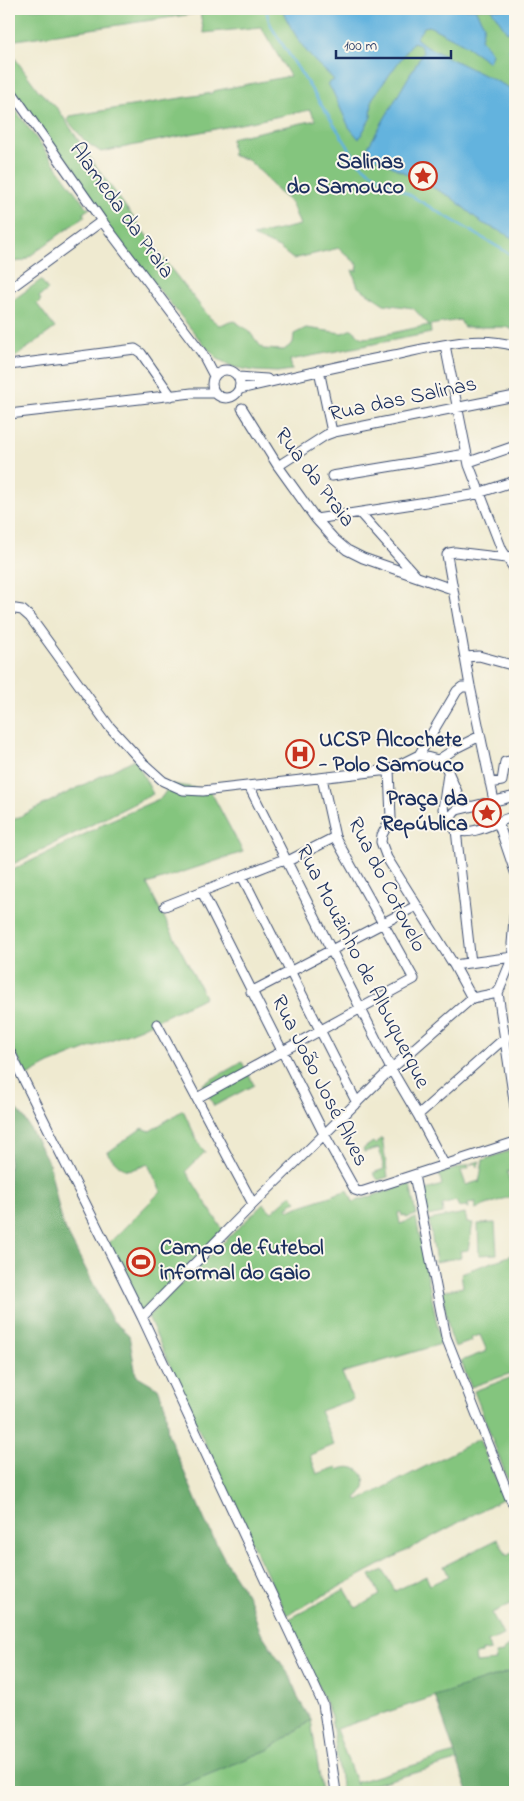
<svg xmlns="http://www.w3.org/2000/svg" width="524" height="1801" viewBox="0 0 524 1801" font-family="'Indie Flower',sans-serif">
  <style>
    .green { fill: #84c57e; stroke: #507a6e }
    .forest { fill: #6baa6d; stroke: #436c66 }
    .water { fill: #64b3de; stroke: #40719e }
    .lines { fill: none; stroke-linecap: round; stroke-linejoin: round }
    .stream { stroke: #64b3de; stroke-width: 2.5 }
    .street-casing { stroke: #3b4b6f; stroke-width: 11 }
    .street { stroke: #fff; stroke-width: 9 }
    .labels { text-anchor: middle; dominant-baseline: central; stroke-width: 4; stroke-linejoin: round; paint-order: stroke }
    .poi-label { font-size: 22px; font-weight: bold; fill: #1b2f5e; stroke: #fbf7ec; text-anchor: end }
    .street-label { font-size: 22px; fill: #1b2f5e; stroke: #fbf7ec }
  </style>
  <rect width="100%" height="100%" fill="#fbf7ec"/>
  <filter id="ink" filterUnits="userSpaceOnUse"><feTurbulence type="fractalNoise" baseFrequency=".02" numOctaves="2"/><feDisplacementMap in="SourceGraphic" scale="10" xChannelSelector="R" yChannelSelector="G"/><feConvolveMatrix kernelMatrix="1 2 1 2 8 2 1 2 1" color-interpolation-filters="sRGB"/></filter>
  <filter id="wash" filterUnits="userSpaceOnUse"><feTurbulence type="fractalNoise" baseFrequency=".0096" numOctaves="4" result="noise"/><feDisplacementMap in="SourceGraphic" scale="20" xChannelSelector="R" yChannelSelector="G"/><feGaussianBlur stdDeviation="1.12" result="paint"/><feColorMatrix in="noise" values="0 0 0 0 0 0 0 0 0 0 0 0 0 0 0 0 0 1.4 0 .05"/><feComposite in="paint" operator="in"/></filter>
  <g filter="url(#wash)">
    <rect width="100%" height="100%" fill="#efead0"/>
    <!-- green -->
    <path class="green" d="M9,9H515V331L507,327H464L460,320L430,325L431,333L290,360L292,370L277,372L255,371L233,367L218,359L205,346L109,228L9,85V50L38,90L58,109L95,165L168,265L210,318L219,325L234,321L248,330L263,349L284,350L293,343L294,334L306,328L342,333L352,329L362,338L373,337L429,325L413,308L384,304L358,287L352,270L357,271L358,265L339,248L293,259L279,248L253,236L300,225L291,202L277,191L265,176L247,159L233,156L231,139L235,137L316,120L310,110L101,152L86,142L67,120L70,116L212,93L213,91L290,76L261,27L204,33L200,13L9,41Z
      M9,101L86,207L90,208L83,213L85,216L23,261L13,262L9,265Z
      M41,280L48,290L39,297L41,300L37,304L55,328L11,360L9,357V303Z
      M135,759L153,794L9,866V822Z
      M171,784L210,790L243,852L147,884L205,997L141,1028L49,1064L27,1076L9,1041V872L97,828L102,824L161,798Z
      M242,1062L254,1085L214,1106L203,1084Z
      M183,1110L199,1144L205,1152L186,1171L224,1232L140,1313L109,1243L161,1191L148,1164C124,1174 124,1171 107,1153L142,1128L150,1131Z
      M382,1138L388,1177L378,1180L373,1173L384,1169L379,1148L364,1152L363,1149L373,1142L376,1145Z
      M515,1149L514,1170L507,1172L511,1185L515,1184V1195L475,1209L476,1202L468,1203L469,1208H467L466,1206L459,1207L456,1201L442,1205L443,1213L428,1216L423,1191L442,1185L439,1174L480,1161L477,1167L475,1163L468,1165L469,1168L461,1171L466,1185L479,1181V1183L483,1160Z
      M409,1184H410L416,1215L406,1218L405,1215L402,1216L401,1212L398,1213L400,1224L416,1218L441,1344L342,1373L353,1399L320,1411L334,1445L310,1455L317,1474L337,1467L338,1470C360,1459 375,1484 356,1498L358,1501L479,1439L504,1498L287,1615C238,1516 192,1417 148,1316L263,1204L272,1212L291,1195L297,1201L290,1204V1206L287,1207L289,1210L348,1190L353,1202Z
      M465,1213L467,1223H473L468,1250L460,1251L461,1257L436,1262L429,1220Z
      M495,1223L497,1254L479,1255L478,1224Z
      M515,1254V1372L471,1387L461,1361L487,1351L480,1335L471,1338L472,1341L455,1347L450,1334L442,1291L463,1287L461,1273Z
      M515,1376V1493L513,1494L474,1391Z
      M498,1539L507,1556L515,1550V1602L492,1613L503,1635L488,1642L490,1651L482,1650L481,1653L475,1654L476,1663L496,1661L495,1654L503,1653L504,1649L508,1646L511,1657H515V1670L336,1729L357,1785V1782L455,1753L457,1761L358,1789L359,1792H342L331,1716L289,1619L345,1589L356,1608L380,1595L370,1575L373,1574L374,1575L383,1570L395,1591L426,1576L430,1585L449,1576L444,1566Z
      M311,1720L322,1792H166L270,1749Z"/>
    <!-- forest -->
    <path class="forest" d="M9,1101L24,1118L49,1163L62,1223L112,1320L129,1335L136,1375L158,1388L165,1406L168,1434L205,1521L227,1564L249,1598L260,1631L291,1678L298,1698L311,1720L270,1749L166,1792H9Z
      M515,1670V1792H468L435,1696Z"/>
    <!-- water -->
    <path class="water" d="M282,9H475L484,25L481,39L492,54L489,62L462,43L429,26L424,27L416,38L427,47L508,87L515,94V240L504,233L482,223L451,197L372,156L368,147L423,52L419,44L413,42L372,99L371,117L359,139L349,127L332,90L327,84L334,80C327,71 318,66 311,57C301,45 288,24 282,9Z
      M491,9H515V29L507,32Z"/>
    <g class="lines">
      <!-- stream -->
      <path class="stream" d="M266,9L269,21L274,31L358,162L369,171L515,257
        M510,50L515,58"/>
    </g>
  </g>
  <g filter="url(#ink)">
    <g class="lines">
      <defs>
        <path id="street" d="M9,88L102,221L202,353L214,376
          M9,289L102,221
          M445,345L469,465L502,550L515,570
          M9,365L135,349L141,353L171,396
          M212 384a14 14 0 1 1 28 0a14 14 0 1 1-28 0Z
          M319,370L332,432
          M239,377L267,379
          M240,389C291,377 342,365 394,355C434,347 475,334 515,346
          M242,408L278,466L316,519L334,539L347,550L363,558L452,589
          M9,414L192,393H215
          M469,462L515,446
          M278,466L326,435L334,432L515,396
          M332,476L466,454
          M360,513L416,576
          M316,519L472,495L515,481
          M9,608L22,610L30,617L109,726L143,763L163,781L183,790L203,791L389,770L419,755L438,760L446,767L464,808
          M465,657L479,656L515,666
          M419,755L457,691L462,687L470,686
          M438,760L458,747L480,736
          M389,770L391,818L382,835L381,842L387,858L454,965
          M448,774L443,809L450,821
          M490,783L502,781L505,762L515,760
          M249,786L391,1069L418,1115L444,1164
          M515,796L457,810C449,816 449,823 456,830C473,837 498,820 515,816
          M494,801L470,686L447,555L449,553L455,552L506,558L515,555
          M498,822L515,872
          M456,830L471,963
          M286,862L335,837
          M242,876L357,1103
          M202,892L325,1136L355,1190L361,1192L515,1142
          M165,906L284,859
          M251,992L416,906
          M498,993L515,1107
          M472,998L498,993L514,954L512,944L515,907
          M472,998L454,965L513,957
          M157,1024L253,1204
          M9,1050L142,1317L323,1704L336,1792
          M197,1098L414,979L335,837L322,778
          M418,1115L506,1037
          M414,1175L446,1337L509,1496L515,1507
          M142,1317L253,1204L391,1069L472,998"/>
      </defs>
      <!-- street casing -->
      <use href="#street" class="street-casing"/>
      <!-- street -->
      <use href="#street" class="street"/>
    </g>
  </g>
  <!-- icons -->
  <defs>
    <symbol id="sight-ring" viewBox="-11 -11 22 22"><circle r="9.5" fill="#fbf7ec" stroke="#c8321e" stroke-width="1.5"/><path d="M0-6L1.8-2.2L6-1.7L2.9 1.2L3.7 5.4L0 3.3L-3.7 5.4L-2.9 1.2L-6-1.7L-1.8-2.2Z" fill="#c8321e"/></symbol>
    <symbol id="hospital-ring" viewBox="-11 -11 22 22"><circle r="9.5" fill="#fbf7ec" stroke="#c8321e" stroke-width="1.5"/><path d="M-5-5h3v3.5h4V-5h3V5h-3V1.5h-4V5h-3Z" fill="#c8321e"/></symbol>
    <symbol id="stadium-ring" viewBox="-11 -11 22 22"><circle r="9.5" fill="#fbf7ec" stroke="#c8321e" stroke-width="1.5"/><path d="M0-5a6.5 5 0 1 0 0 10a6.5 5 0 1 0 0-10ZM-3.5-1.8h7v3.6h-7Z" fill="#c8321e"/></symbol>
  </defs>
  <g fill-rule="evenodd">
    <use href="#sight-ring" x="407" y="160" width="32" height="32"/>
    <use href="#hospital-ring" x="284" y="738" width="32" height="32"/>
    <use href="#sight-ring" x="471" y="797" width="32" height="32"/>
    <use href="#stadium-ring" x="125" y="1246" width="32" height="32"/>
  </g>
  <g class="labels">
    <!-- poi labels -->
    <g class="poi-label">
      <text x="404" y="163">Salinas<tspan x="404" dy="25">do Samouco</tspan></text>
      <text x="319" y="741" text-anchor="start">UCSP Alcochete<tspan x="319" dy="25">- Polo Samouco</tspan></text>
      <text x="468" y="800">Praça da<tspan x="468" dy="25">República</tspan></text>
      <text x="160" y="1249" text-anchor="start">Campo de futebol<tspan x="160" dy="25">informal do Gaio</tspan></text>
    </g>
    <!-- street labels -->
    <g class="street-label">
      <text transform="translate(121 211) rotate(54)">Alameda da Praia</text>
      <text transform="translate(403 400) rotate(-12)">Rua das Salinas</text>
      <text transform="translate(314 478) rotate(53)">Rua da Praia</text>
      <text transform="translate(386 885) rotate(63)">Rua do Cotovelo</text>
      <text transform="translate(362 967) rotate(63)">Rua Mouzinho de Albuquerque</text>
      <text transform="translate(319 1081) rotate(63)">Rua João José Alves</text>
    </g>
  </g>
  <!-- margin -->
  <rect width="524" height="1801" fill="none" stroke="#fbf7ec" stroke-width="30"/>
  <!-- scale -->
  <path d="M336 50v8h115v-8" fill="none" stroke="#1b2f5e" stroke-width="2.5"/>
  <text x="344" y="50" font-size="15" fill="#1b2f5e" stroke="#fbf7ec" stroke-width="4" paint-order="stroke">100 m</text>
</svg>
